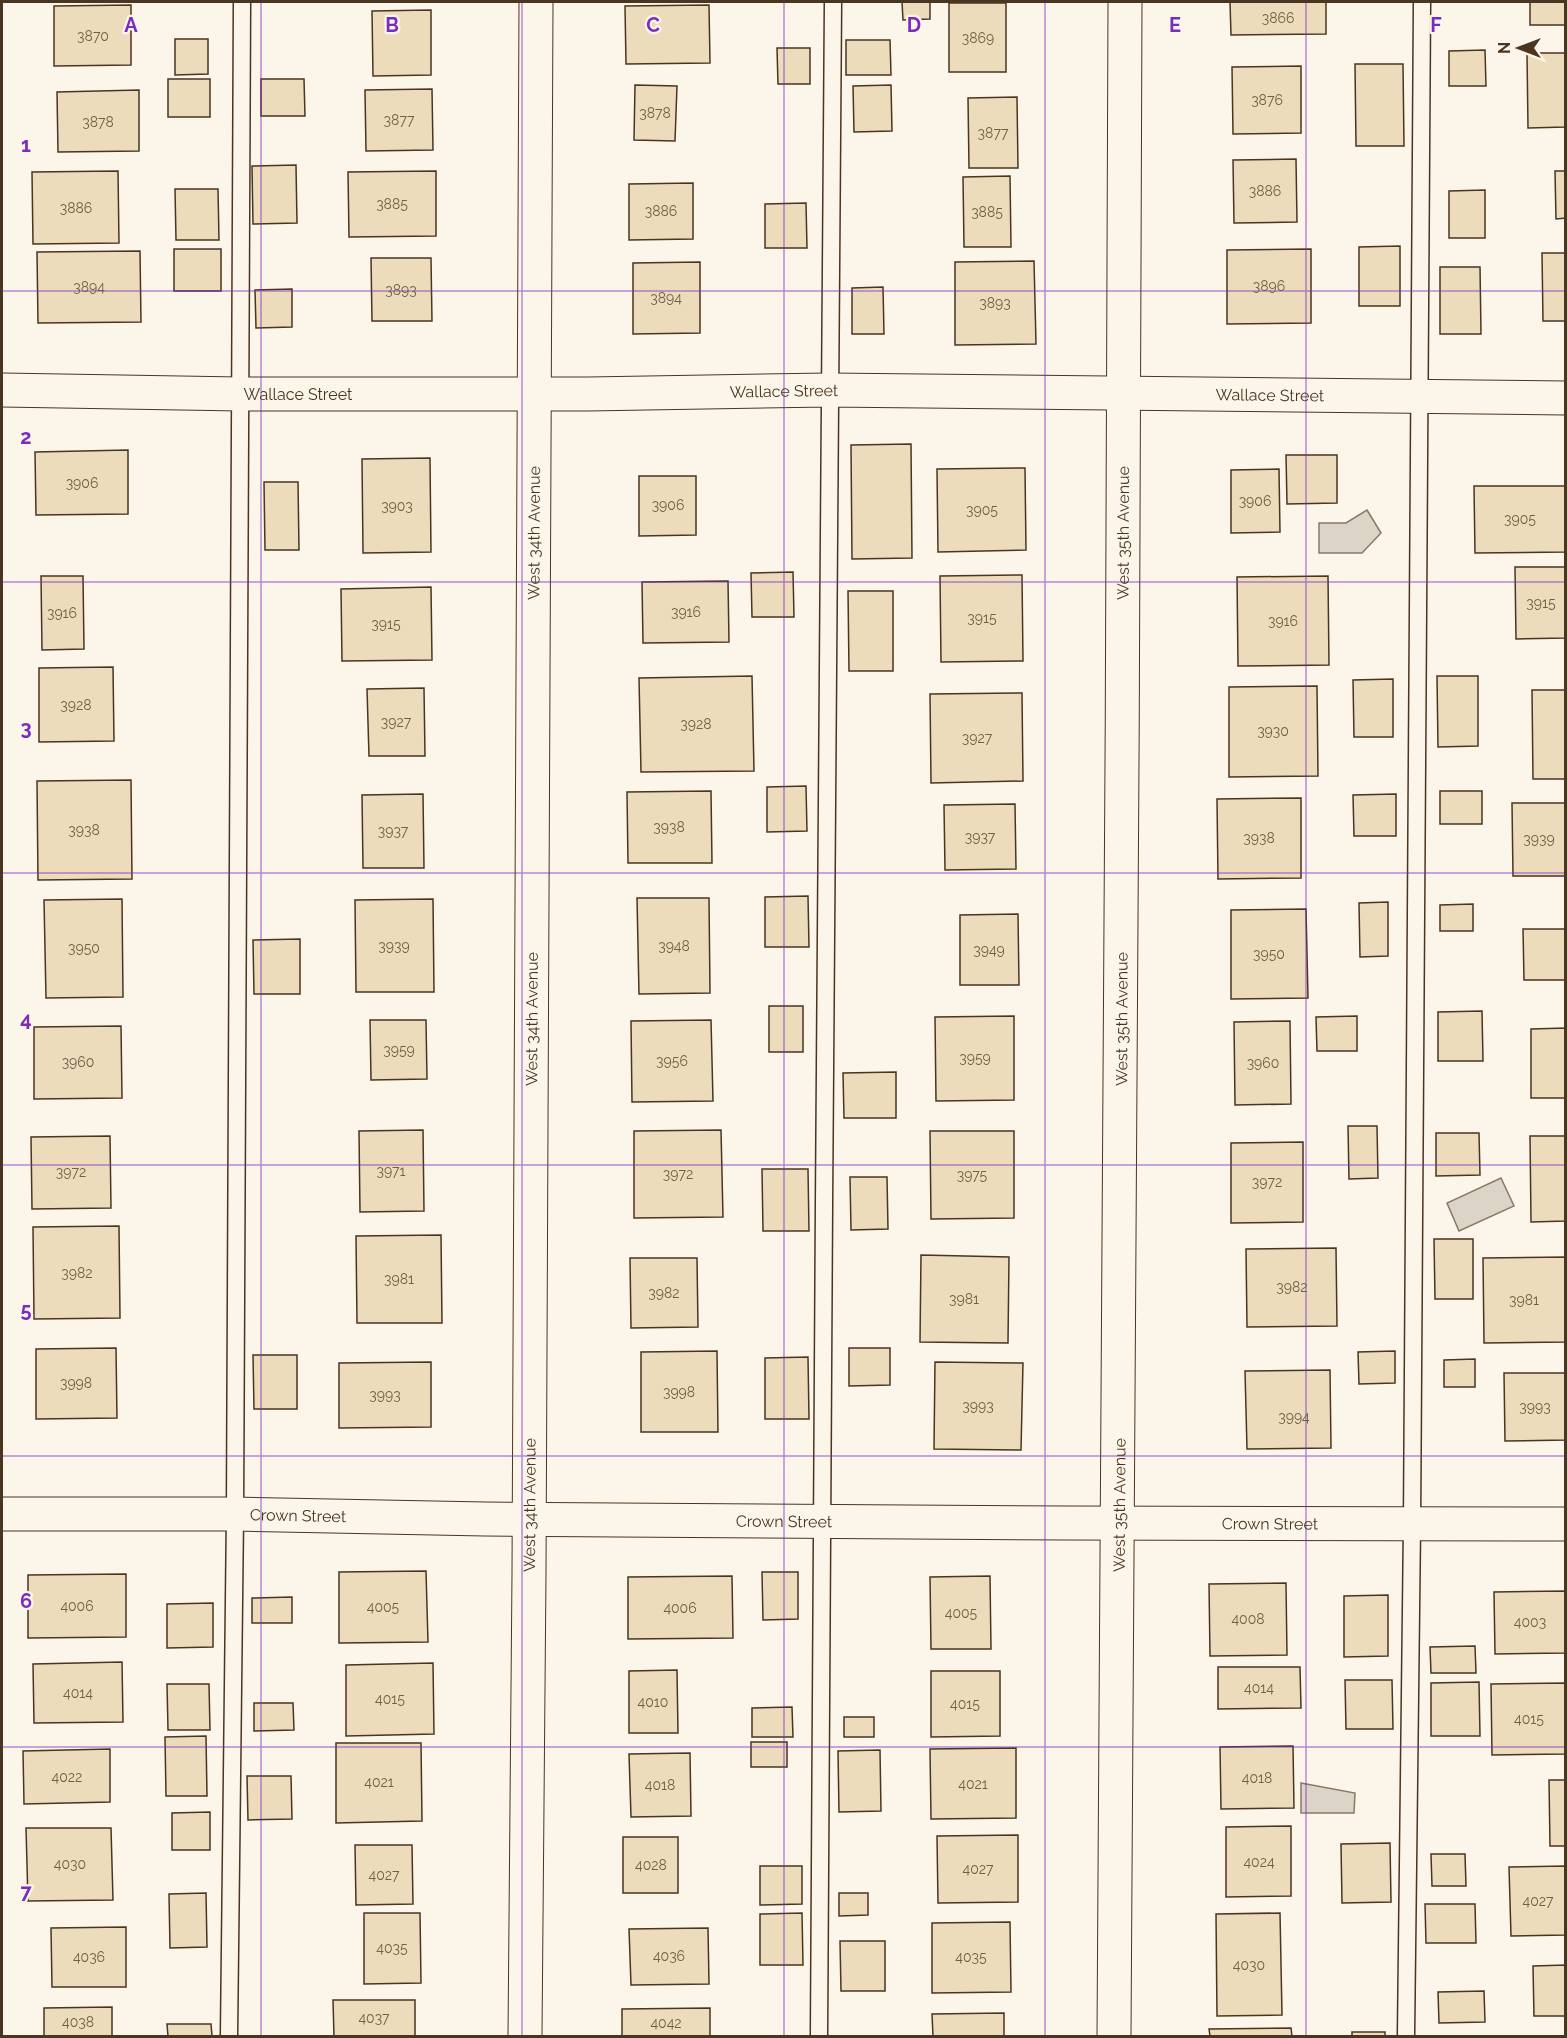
<svg xmlns="http://www.w3.org/2000/svg" width="1567" height="2038" viewBox="0 0 1567 2038" font-family="Raleway,sans-serif">
  <style>
    .water { fill: #dcd4c6; stroke: #887966; stroke-width: 1.5 }
    .building { fill: #ecdcbc; stroke: #4a3520; stroke-width: 1.5 }
    .lines { fill: none; stroke-linecap: round; stroke-linejoin: round }
    .service-casing { stroke: #4a3520; stroke-width: 19 }
    .minor-casing { stroke: #4a3520; stroke-width: 35 }
    .service { stroke: #fbf6e9; stroke-width: 16 }
    .minor { stroke: #fbf6e9; stroke-width: 33 }
    .grid { fill: none; stroke: #7b2cbf; stroke-width: 1.5; stroke-opacity: 0.55 }
    .labels { text-anchor: middle; dominant-baseline: central; stroke-width: 4.5; stroke-linejoin: round; paint-order: stroke }
    .number-label { font-size: 14px; fill: #725f47 }
    .street-label { font-size: 16px; fill: #4a3520; stroke: #fbf6e9 }
    .grid-label { font-size: 20px; text-anchor: middle; font-weight: bold; fill: #7b2cbf; stroke: #fbf6e9; stroke-width: 4.5; stroke-linejoin: round; paint-order: stroke }
  </style>
  <rect width="100%" height="100%" fill="#fbf6e9"/>
  <!-- water -->
  <path class="water" d="M1367,510L1381,533L1362,553H1319V523H1346Z
    M1501,1178L1514,1206L1459,1231L1447,1203Z
    M1301,1783L1355,1793L1354,1813H1301Z"/>
  <!-- building -->
  <path class="building" d="M902,2H930V19L903,20Z
    M1230,2H1326V34L1231,35Z
    M1530,2H1566V25H1530Z
    M949,3H1006V72H949Z
    M131,5V65L54,66V6Z
    M709,5L710,63L626,64L625,6Z
    M431,10V75L373,76L372,11Z
    M175,39H208V74L175,75Z
    M846,40H890L891,75H846Z
    M777,48H810V84H778Z
    M1485,50L1486,86H1449V51Z
    M1527,53H1566V127L1528,128Z
    M1355,64H1403L1404,146H1356Z
    M1301,66V133L1233,134L1232,67Z
    M168,79H210V117H168Z
    M261,79H304L305,116H261Z
    M635,85L677,86L675,141L634,140Z
    M891,85L892,131L854,132L853,86Z
    M432,89L433,150L366,151L365,90Z
    M139,90V151L58,152L57,92Z
    M1017,97L1018,168H969L968,98Z
    M1296,159L1297,222L1234,223L1233,160Z
    M296,165L297,223L253,224L252,166Z
    M118,171L119,243L33,244L32,172Z
    M436,171V236L349,237L348,172Z
    M1555,171H1566V218L1556,219Z
    M1010,176L1011,247H964L963,177Z
    M693,183V239L629,240V184Z
    M175,189H218L219,240H176Z
    M1485,190V238H1449V191Z
    M806,203L807,248H765V204Z
    M1400,246V306H1359V247Z
    M174,249H221V291H174Z
    M1311,249V323L1227,324V250Z
    M140,251L141,322L38,323L37,252Z
    M1542,253H1566V321H1543Z
    M371,258H431L432,321H372Z
    M1034,261L1036,344L955,345V262Z
    M700,262V333L633,334V263Z
    M1440,267H1480L1481,334H1440Z
    M883,287L884,334H852V288Z
    M292,289V327L256,328L255,290Z
    M911,444L912,558L852,559L851,445Z
    M128,450V514L36,515L35,452Z
    M1286,455H1337V503L1287,504Z
    M430,458L431,552L363,553L362,459Z
    M1025,468L1026,550L938,552L937,469Z
    M1279,469L1280,532L1231,533V470Z
    M639,476H696V535L639,536Z
    M264,482H298L299,550H265Z
    M1474,486H1566V552L1475,553Z
    M1515,567H1566V638L1516,639Z
    M793,572L794,617H752L751,573Z
    M1022,575L1023,661L941,662L940,576Z
    M41,576H83L84,649L42,650Z
    M1328,576L1329,665L1238,666L1237,577Z
    M728,581L729,642L643,643L642,582Z
    M431,587L432,660L342,661L341,589Z
    M848,591H893V671H849Z
    M113,667L114,741L39,742V668Z
    M752,676L754,771L641,772L639,678Z
    M1437,676H1478V746L1438,747Z
    M1393,679V737H1354L1353,680Z
    M1317,686L1318,776L1229,777V687Z
    M424,688L425,756H369L367,689Z
    M1532,690H1566V779H1533Z
    M1022,693L1023,781L931,783L930,694Z
    M131,780L132,879L38,880L37,781Z
    M806,786L807,831L767,832V787Z
    M711,791L712,863H628L627,792Z
    M1440,791H1482V824H1440Z
    M423,794L424,868H363L362,795Z
    M1396,794V836H1354L1353,795Z
    M1301,798V878L1218,879L1217,799Z
    M1512,803H1566V876H1513Z
    M1015,804L1016,869L945,870L944,805Z
    M808,896L809,947H765V897Z
    M637,898H709L710,993L639,994Z
    M122,899L123,997L46,998L44,900Z
    M433,899L434,992H356L355,900Z
    M1388,902V956L1360,957L1359,903Z
    M1473,904V931H1440V905Z
    M1306,909L1308,998L1231,999V910Z
    M1018,914L1019,985H960V915Z
    M1523,929H1566V980H1524Z
    M300,939V994H254L253,940Z
    M769,1006H803V1052H769Z
    M1482,1011L1483,1061H1438V1012Z
    M1014,1016V1100L936,1101L935,1017Z
    M1357,1016V1051H1317L1316,1017Z
    M370,1020H426L427,1079L371,1080Z
    M711,1020L713,1101L632,1102L631,1021Z
    M1290,1021L1291,1104L1235,1105L1234,1022Z
    M121,1026L122,1098L34,1099V1027Z
    M1566,1028V1098H1531V1029Z
    M896,1072V1118H844L843,1073Z
    M1348,1126H1377L1378,1178L1349,1179Z
    M423,1130L424,1211L360,1212L359,1131Z
    M721,1130L723,1217L634,1218V1131Z
    M930,1131H1014V1218L931,1219Z
    M1436,1133H1479L1480,1175L1436,1176Z
    M110,1136L111,1208L32,1209L31,1137Z
    M1530,1136H1566V1221L1531,1222Z
    M1303,1142V1222L1231,1223V1143Z
    M762,1169H808L809,1231H763Z
    M850,1177H887L888,1229L851,1230Z
    M119,1226L120,1318L34,1319L33,1227Z
    M441,1235L442,1323H357L356,1236Z
    M1434,1239H1473V1299H1435Z
    M1336,1248L1337,1326L1247,1327L1246,1249Z
    M921,1255L1009,1257L1008,1343L920,1342Z
    M1566,1257V1342L1484,1343L1483,1258Z
    M630,1258H697L698,1327L631,1328Z
    M116,1348L117,1418L36,1419V1349Z
    M849,1348H890V1385L849,1386Z
    M717,1351L718,1432H641V1352Z
    M1395,1351V1383L1359,1384L1358,1352Z
    M253,1355H297V1409H254Z
    M808,1357L809,1419H765V1358Z
    M1475,1359V1387H1444V1360Z
    M431,1362V1427L339,1428V1363Z
    M935,1362L1023,1363L1021,1450L934,1449Z
    M1330,1370L1331,1448L1247,1449L1245,1371Z
    M1504,1373H1566V1440L1505,1441Z
    M426,1571L428,1642L339,1643V1572Z
    M762,1572H798V1619L763,1620Z
    M126,1574V1637L28,1638V1575Z
    M732,1576L733,1638L628,1639V1577Z
    M990,1576L991,1649H931L930,1577Z
    M1286,1583L1287,1655L1210,1656L1209,1584Z
    M1566,1591V1653L1495,1654L1494,1592Z
    M1388,1595V1656L1344,1657V1596Z
    M292,1597V1623H252V1598Z
    M213,1603V1647L167,1648V1604Z
    M1475,1646L1476,1673H1431L1430,1647Z
    M122,1662L123,1722L34,1723L33,1664Z
    M433,1663L434,1734L346,1736V1665Z
    M1218,1667H1300L1301,1708L1218,1709Z
    M677,1670L678,1733H629V1671Z
    M931,1671H1000V1736L931,1737Z
    M1345,1680H1392L1393,1729H1346Z
    M1479,1682L1480,1736H1431V1683Z
    M1566,1683V1754L1492,1755L1491,1684Z
    M167,1684H209L210,1730H168Z
    M254,1703H293L294,1730L254,1731Z
    M792,1707L793,1737H752V1708Z
    M844,1717H874V1737H844Z
    M206,1736L207,1796H166L165,1737Z
    M751,1742H787V1767H751Z
    M336,1743H421L422,1821L336,1823Z
    M1293,1746L1294,1808L1221,1809L1220,1747Z
    M1016,1748V1818L931,1819L930,1749Z
    M110,1749V1802L24,1804L23,1751Z
    M880,1750L881,1811L839,1812L838,1751Z
    M690,1753L691,1816L631,1817L629,1754Z
    M247,1776H291L292,1819L248,1820Z
    M1549,1780H1566V1846H1550Z
    M210,1812V1850H172V1813Z
    M1291,1826V1896L1226,1897V1827Z
    M26,1828H111L113,1900L28,1901Z
    M1018,1835V1902L938,1903L937,1836Z
    M623,1837H678V1893H623Z
    M1390,1843L1391,1902L1342,1903L1341,1844Z
    M355,1845H412L413,1904L356,1905Z
    M1431,1854H1465L1466,1886H1432Z
    M760,1866H802V1904L760,1905Z
    M1566,1866V1935L1511,1936L1509,1867Z
    M206,1893L207,1947L170,1948L169,1894Z
    M839,1893H868V1915L839,1916Z
    M1425,1904H1475L1476,1943H1426Z
    M364,1913H420L421,1983L364,1984Z
    M802,1913L803,1965H760V1914Z
    M1280,1913L1282,2015L1217,2016L1216,1914Z
    M1010,1922L1011,1992L932,1993V1923Z
    M126,1927V1987H52L51,1928Z
    M708,1928L709,1984L631,1985L629,1929Z
    M840,1941H885V1991H841Z
    M1566,1965V2016H1534L1533,1966Z
    M1484,1991L1485,2022L1439,2023L1438,1992Z
    M333,2000H415V2036H334Z
    M112,2007V2036H44V2008Z
    M710,2008V2036H622V2009Z
    M1004,2013V2036H933L932,2014Z
    M167,2024H211L212,2036H168Z
    M1291,2028L1292,2036H1210L1209,2029Z
    M1352,2032H1385V2036H1352Z"/>
  <g class="lines">
    <defs>
      <path id="service" d="M229,2036L235,1514L242,2
        M819,2036C825,1358 824,680 833,2
        M1406,2036L1412,1525L1422,2"/>
      <g id="minor">
        <path id="s1" d="M2,390L240,394H588L828,390L1566,398"/>
        <path id="s2" d="M2,1514H235L485,1519L1068,1523L1566,1524"/>
        <path id="s3" d="M525,2036L529,1573L536,2"/>
        <path id="s4" d="M1114,2036C1123,1358 1121,680 1125,2"/>
      </g>
    </defs>
    <!-- service casing -->
    <use href="#service" class="service-casing"/>
    <!-- minor casing -->
    <use href="#minor" class="minor-casing"/>
    <!-- service -->
    <use href="#service" class="service"/>
    <!-- minor -->
    <use href="#minor" class="minor"/>
  </g>
  <!-- grid -->
  <path class="grid" d="M261,2V2036M522,2V2036M784,2V2036M1045,2V2036M1306,2V2036M2,291H1566M2,582H1566M2,873H1566M2,1165H1566M2,1456H1566M2,1747H1566"/>
  <g class="labels">
    <!-- number labels -->
    <g class="number-label">
      <text x="1278" y="18">3866</text>
      <text x="93" y="36">3870</text>
      <text x="978" y="38">3869</text>
      <text x="1267" y="100">3876</text>
      <text x="655" y="113">3878</text>
      <text x="399" y="120">3877</text>
      <text x="98" y="122">3878</text>
      <text x="993" y="133">3877</text>
      <text x="1265" y="191">3886</text>
      <text x="392" y="204">3885</text>
      <text x="76" y="208">3886</text>
      <text x="661" y="211">3886</text>
      <text x="987" y="212">3885</text>
      <text x="1269" y="286">3896</text>
      <text x="89" y="287">3894</text>
      <text x="401" y="290">3893</text>
      <text x="666" y="298">3894</text>
      <text x="995" y="303">3893</text>
      <text x="82" y="483">3906</text>
      <text x="1255" y="501">3906</text>
      <text x="668" y="505">3906</text>
      <text x="397" y="506">3903</text>
      <text x="982" y="510">3905</text>
      <text x="1520" y="519">3905</text>
      <text x="1541" y="603">3915</text>
      <text x="686" y="612">3916</text>
      <text x="62" y="613">3916</text>
      <text x="982" y="618">3915</text>
      <text x="1283" y="621">3916</text>
      <text x="386" y="624">3915</text>
      <text x="76" y="705">3928</text>
      <text x="396" y="722">3927</text>
      <text x="696" y="724">3928</text>
      <text x="1273" y="731">3930</text>
      <text x="977" y="738">3927</text>
      <text x="669" y="827">3938</text>
      <text x="84" y="830">3938</text>
      <text x="393" y="831">3937</text>
      <text x="980" y="837">3937</text>
      <text x="1259" y="838">3938</text>
      <text x="1539" y="839">3939</text>
      <text x="394" y="946">3939</text>
      <text x="674" y="946">3948</text>
      <text x="84" y="948">3950</text>
      <text x="989" y="950">3949</text>
      <text x="1269" y="954">3950</text>
      <text x="399" y="1050">3959</text>
      <text x="975" y="1058">3959</text>
      <text x="672" y="1061">3956</text>
      <text x="78" y="1062">3960</text>
      <text x="1263" y="1063">3960</text>
      <text x="391" y="1171">3971</text>
      <text x="71" y="1172">3972</text>
      <text x="678" y="1174">3972</text>
      <text x="972" y="1175">3975</text>
      <text x="1267" y="1182">3972</text>
      <text x="77" y="1273">3982</text>
      <text x="399" y="1279">3981</text>
      <text x="1292" y="1287">3982</text>
      <text x="664" y="1293">3982</text>
      <text x="964" y="1299">3981</text>
      <text x="1524" y="1300">3981</text>
      <text x="76" y="1383">3998</text>
      <text x="679" y="1392">3998</text>
      <text x="385" y="1395">3993</text>
      <text x="978" y="1406">3993</text>
      <text x="1535" y="1407">3993</text>
      <text x="1294" y="1417">3994</text>
      <text x="77" y="1606">4006</text>
      <text x="383" y="1607">4005</text>
      <text x="680" y="1608">4006</text>
      <text x="961" y="1613">4005</text>
      <text x="1248" y="1619">4008</text>
      <text x="1530" y="1622">4003</text>
      <text x="1259" y="1688">4014</text>
      <text x="78" y="1693">4014</text>
      <text x="390" y="1699">4015</text>
      <text x="653" y="1702">4010</text>
      <text x="965" y="1704">4015</text>
      <text x="1529" y="1719">4015</text>
      <text x="67" y="1777">4022</text>
      <text x="1257" y="1778">4018</text>
      <text x="379" y="1782">4021</text>
      <text x="973" y="1784">4021</text>
      <text x="660" y="1785">4018</text>
      <text x="1259" y="1862">4024</text>
      <text x="70" y="1864">4030</text>
      <text x="651" y="1865">4028</text>
      <text x="978" y="1869">4027</text>
      <text x="384" y="1875">4027</text>
      <text x="1538" y="1901">4027</text>
      <text x="392" y="1948">4035</text>
      <text x="669" y="1956">4036</text>
      <text x="89" y="1957">4036</text>
      <text x="971" y="1957">4035</text>
      <text x="1249" y="1965">4030</text>
      <text x="374" y="2018">4037</text>
      <text x="78" y="2022">4038</text>
      <text x="666" y="2023">4042</text>
    </g>
    <!-- street labels -->
    <g class="street-label">
      <text stroke="none"><textPath href="#s1" startOffset="782">Wallace Street</textPath></text>
      <text stroke="none"><textPath href="#s1" startOffset="296">Wallace Street</textPath></text>
      <text stroke="none"><textPath href="#s1" startOffset="1268">Wallace Street</textPath></text>
      <text stroke="none"><textPath href="#s3" startOffset="1503">West 34th Avenue</textPath></text>
      <text stroke="none"><textPath href="#s4" startOffset="1503">West 35th Avenue</textPath></text>
      <text stroke="none"><textPath href="#s3" startOffset="1017">West 34th Avenue</textPath></text>
      <text stroke="none"><textPath href="#s4" startOffset="1017">West 35th Avenue</textPath></text>
      <text stroke="none"><textPath href="#s3" startOffset="531">West 34th Avenue</textPath></text>
      <text stroke="none"><textPath href="#s4" startOffset="531">West 35th Avenue</textPath></text>
      <text stroke="none"><textPath href="#s2" startOffset="296">Crown Street</textPath></text>
      <text stroke="none"><textPath href="#s2" startOffset="782">Crown Street</textPath></text>
      <text stroke="none"><textPath href="#s2" startOffset="1268">Crown Street</textPath></text>
    </g>
  </g>
  <g class="grid-label">
    <text x="131" y="32">A</text>
    <text x="392" y="32">B</text>
    <text x="653" y="32">C</text>
    <text x="914" y="32">D</text>
    <text x="1175" y="32">E</text>
    <text x="1436" y="32">F</text>
    <text x="26" y="152">1</text>
    <text x="26" y="444">2</text>
    <text x="26" y="735">3</text>
    <text x="26" y="1026">4</text>
    <text x="26" y="1317">5</text>
    <text x="26" y="1608">6</text>
    <text x="26" y="1899">7</text>
  </g>
  <!-- border -->
  <rect width="1567" height="2038" fill="none" stroke="#4a3520" stroke-width="6"/>
  <!-- north arrow -->
  <g transform="translate(1519 48) rotate(270)" stroke="#fbf6e9" stroke-width="4.5" paint-order="stroke">
  <path d="M0-4.5L10 22L0 15L-10 22Z" fill="#4a3520"/>
  <text y="-9" font-size="16" font-weight="bold" text-anchor="middle" fill="#4a3520">N</text>
  </g>
</svg>
